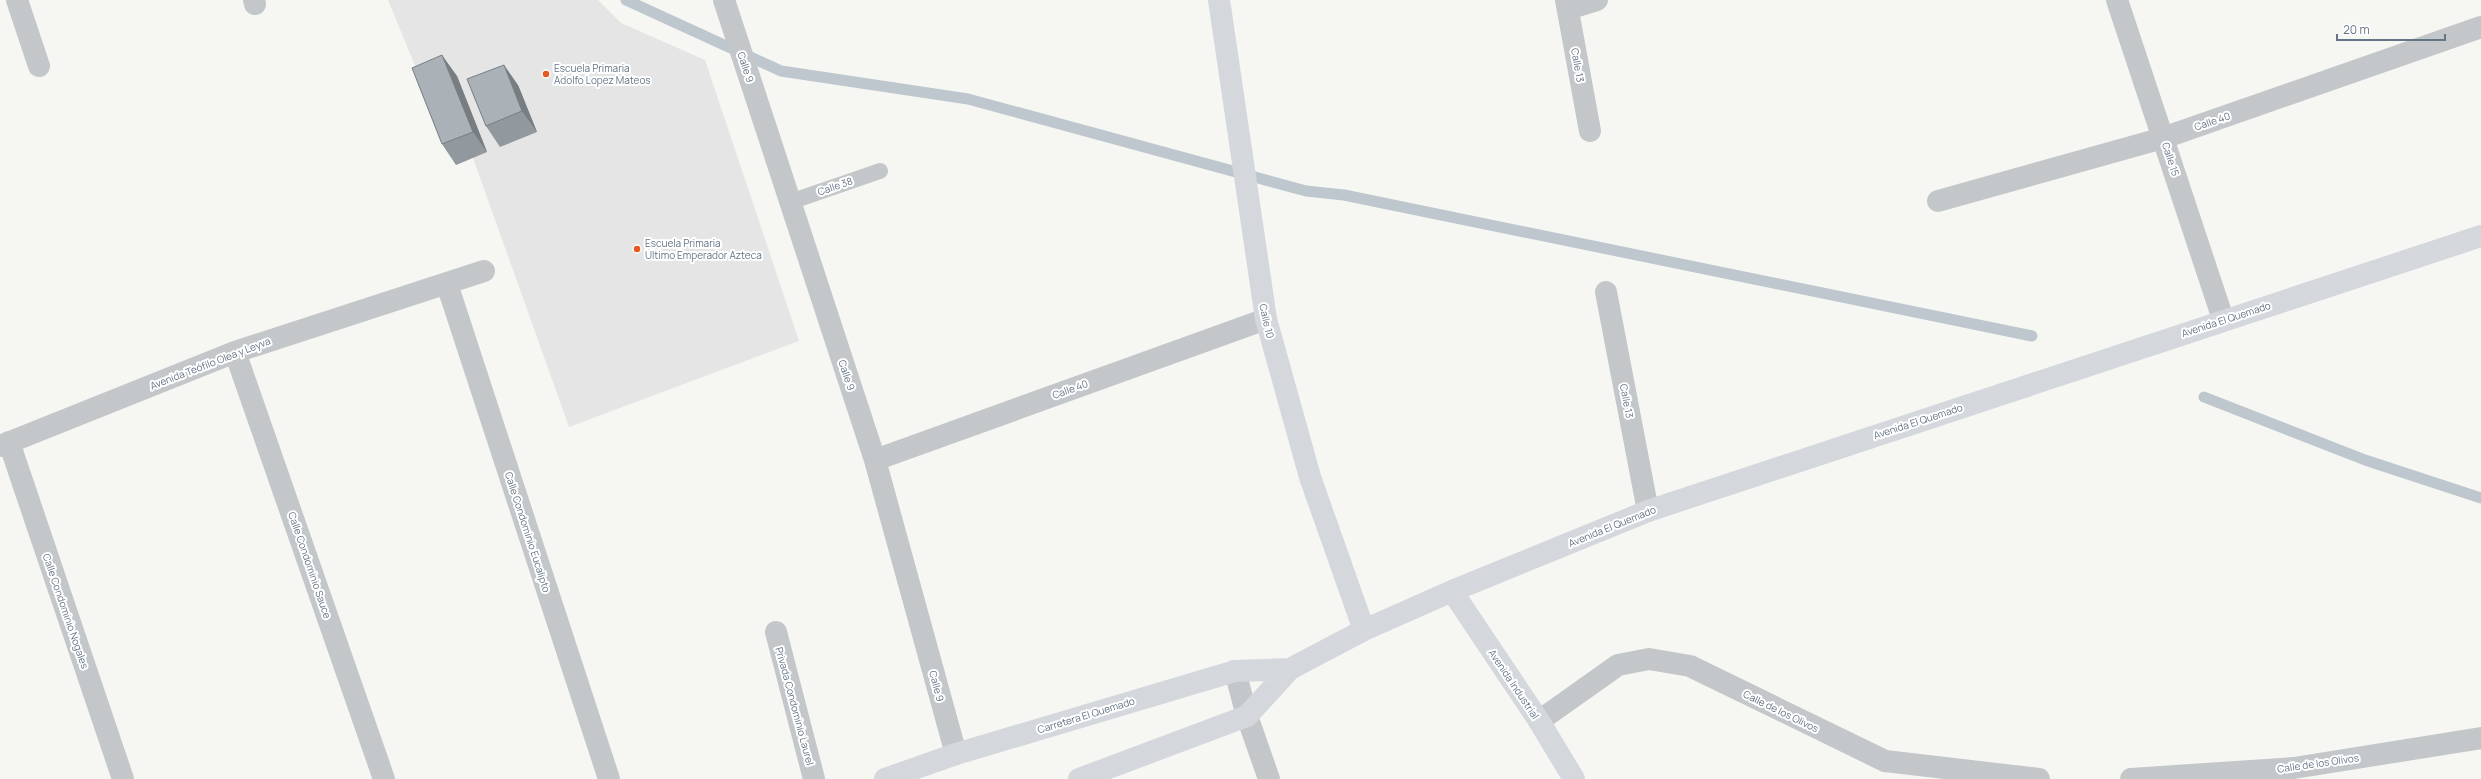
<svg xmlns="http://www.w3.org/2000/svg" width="2481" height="779" viewBox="0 0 2481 779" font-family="Manrope,sans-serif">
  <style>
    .built { fill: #e4e5e4 }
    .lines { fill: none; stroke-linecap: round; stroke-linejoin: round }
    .stream { stroke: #bec7cd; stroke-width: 11 }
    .lane { stroke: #c3c7ca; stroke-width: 16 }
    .street { stroke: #c3c7ca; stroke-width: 22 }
    .secondary { stroke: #d4d8dd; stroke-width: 22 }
    .wall { fill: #92999e }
    .shaded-wall { fill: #777d81 }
    .building { fill: #aab2b8; stroke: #777d81 }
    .poi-dot { fill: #e85821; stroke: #fff; stroke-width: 1.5 }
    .labels { text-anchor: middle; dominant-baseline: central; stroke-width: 4; stroke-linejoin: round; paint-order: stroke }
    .street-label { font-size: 10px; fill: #647585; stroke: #fff }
    .poi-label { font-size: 10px; fill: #647585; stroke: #fff; text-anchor: start }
  </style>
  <rect width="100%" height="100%" fill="#f6f6f3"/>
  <!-- built -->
  <path class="built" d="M388,0H598L621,23L705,60L799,341L569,427L473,158L456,165Z"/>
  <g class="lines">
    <!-- stream -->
    <path class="stream" d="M626,0L781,71L968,99L1306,191L1344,195L2032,336
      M2204,397L2365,460L2481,498"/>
    <!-- lane -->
    <path class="lane" d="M790,202L880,171"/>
    <!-- street -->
    <path class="street" d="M17,0L39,66
      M254,0L255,4
      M724,0L875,460L956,754
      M1566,0L1590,131
      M2117,0L2223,319
      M1568,9L1597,0
      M1938,201L2163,138L2481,27
      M447,284L609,779
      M1606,292L1648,511
      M235,352L384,779
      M9,442L123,779
      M0,446L235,352L484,271
      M875,460L1266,319
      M776,632L814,779
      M1235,671L1247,716L1269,779
      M1539,721L1618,665L1649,659L1690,666L1885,761L2039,779
      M2131,779L2294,768L2481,738"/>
    <!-- secondary -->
    <path class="secondary" d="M1219,0L1266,319L1310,477L1364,630
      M1452,591L1539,721L1574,779
      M885,779L956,754L1235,671L1290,669
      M1079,779L1247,716L1290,669L1364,630L1452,591L1648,511L2481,236"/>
  </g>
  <!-- wall -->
  <path class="wall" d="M457,76L487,152L456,165L442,144Z
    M518,85L537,132L500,147L486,126Z"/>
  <!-- shaded-wall -->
  <path class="shaded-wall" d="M442,55L457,76L487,152L473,132Z
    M504,65L518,85L537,132L522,111Z"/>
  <!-- building -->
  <path class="building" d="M442,55L473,132L442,144L412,68Z
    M504,65L522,111L486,126L467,79Z"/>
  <!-- markers -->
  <g class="poi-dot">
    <circle cx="546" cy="74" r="4"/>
    <circle cx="637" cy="249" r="4"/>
  </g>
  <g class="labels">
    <!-- street labels -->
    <g class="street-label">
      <text transform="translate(1578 65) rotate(80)">Calle 13</text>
      <text transform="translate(746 67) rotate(72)">Calle 9</text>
      <text transform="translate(2212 121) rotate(-19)">Calle 40</text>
      <text transform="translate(2171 159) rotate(72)">Calle 15</text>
      <text transform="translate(835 186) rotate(-19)">Calle 38</text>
      <text transform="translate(2226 319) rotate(-18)">Avenida El Quemado</text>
      <text transform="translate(1267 321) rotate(77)">Calle 10</text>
      <text transform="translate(210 363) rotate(-21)">Avenida Teófilo Olea y Leyva</text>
      <text transform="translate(847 375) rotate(72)">Calle 9</text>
      <text transform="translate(1070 389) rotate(-20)">Calle 40</text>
      <text transform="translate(1627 401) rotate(79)">Calle 13</text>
      <text transform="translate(1918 421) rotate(-18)">Avenida El Quemado</text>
      <text transform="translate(1612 526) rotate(-22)">Avenida El Quemado</text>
      <text transform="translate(528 532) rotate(72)">Calle Condominio Eucalipto</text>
      <text transform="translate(310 565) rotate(71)">Calle Condominio Sauce</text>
      <text transform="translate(66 611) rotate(71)">Calle Condominio Nogales</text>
      <text transform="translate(1514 684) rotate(56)">Avenida Industrial</text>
      <text transform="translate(937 686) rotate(75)">Calle 9</text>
      <text transform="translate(795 706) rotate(75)">Privada Condominio Laurel</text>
      <text transform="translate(1781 711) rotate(26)">Calle de los Olivos</text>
      <text transform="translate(1086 715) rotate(-17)">Carretera El Quemado</text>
      <text transform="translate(2318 763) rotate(-8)">Calle de los Olivos</text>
    </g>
    <!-- poi labels -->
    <g class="poi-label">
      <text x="554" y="68">Escuela Primaria<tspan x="554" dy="12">Adolfo Lopez Mateos</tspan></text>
      <text x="645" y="243">Escuela Primaria<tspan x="645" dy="12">Ultimo Emperador Azteca</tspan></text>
    </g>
  </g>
  <!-- scale -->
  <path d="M2337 34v6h108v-6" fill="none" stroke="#647585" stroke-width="2"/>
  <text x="2343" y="34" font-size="12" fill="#647585" stroke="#ffffff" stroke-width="3" paint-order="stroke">20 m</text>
</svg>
